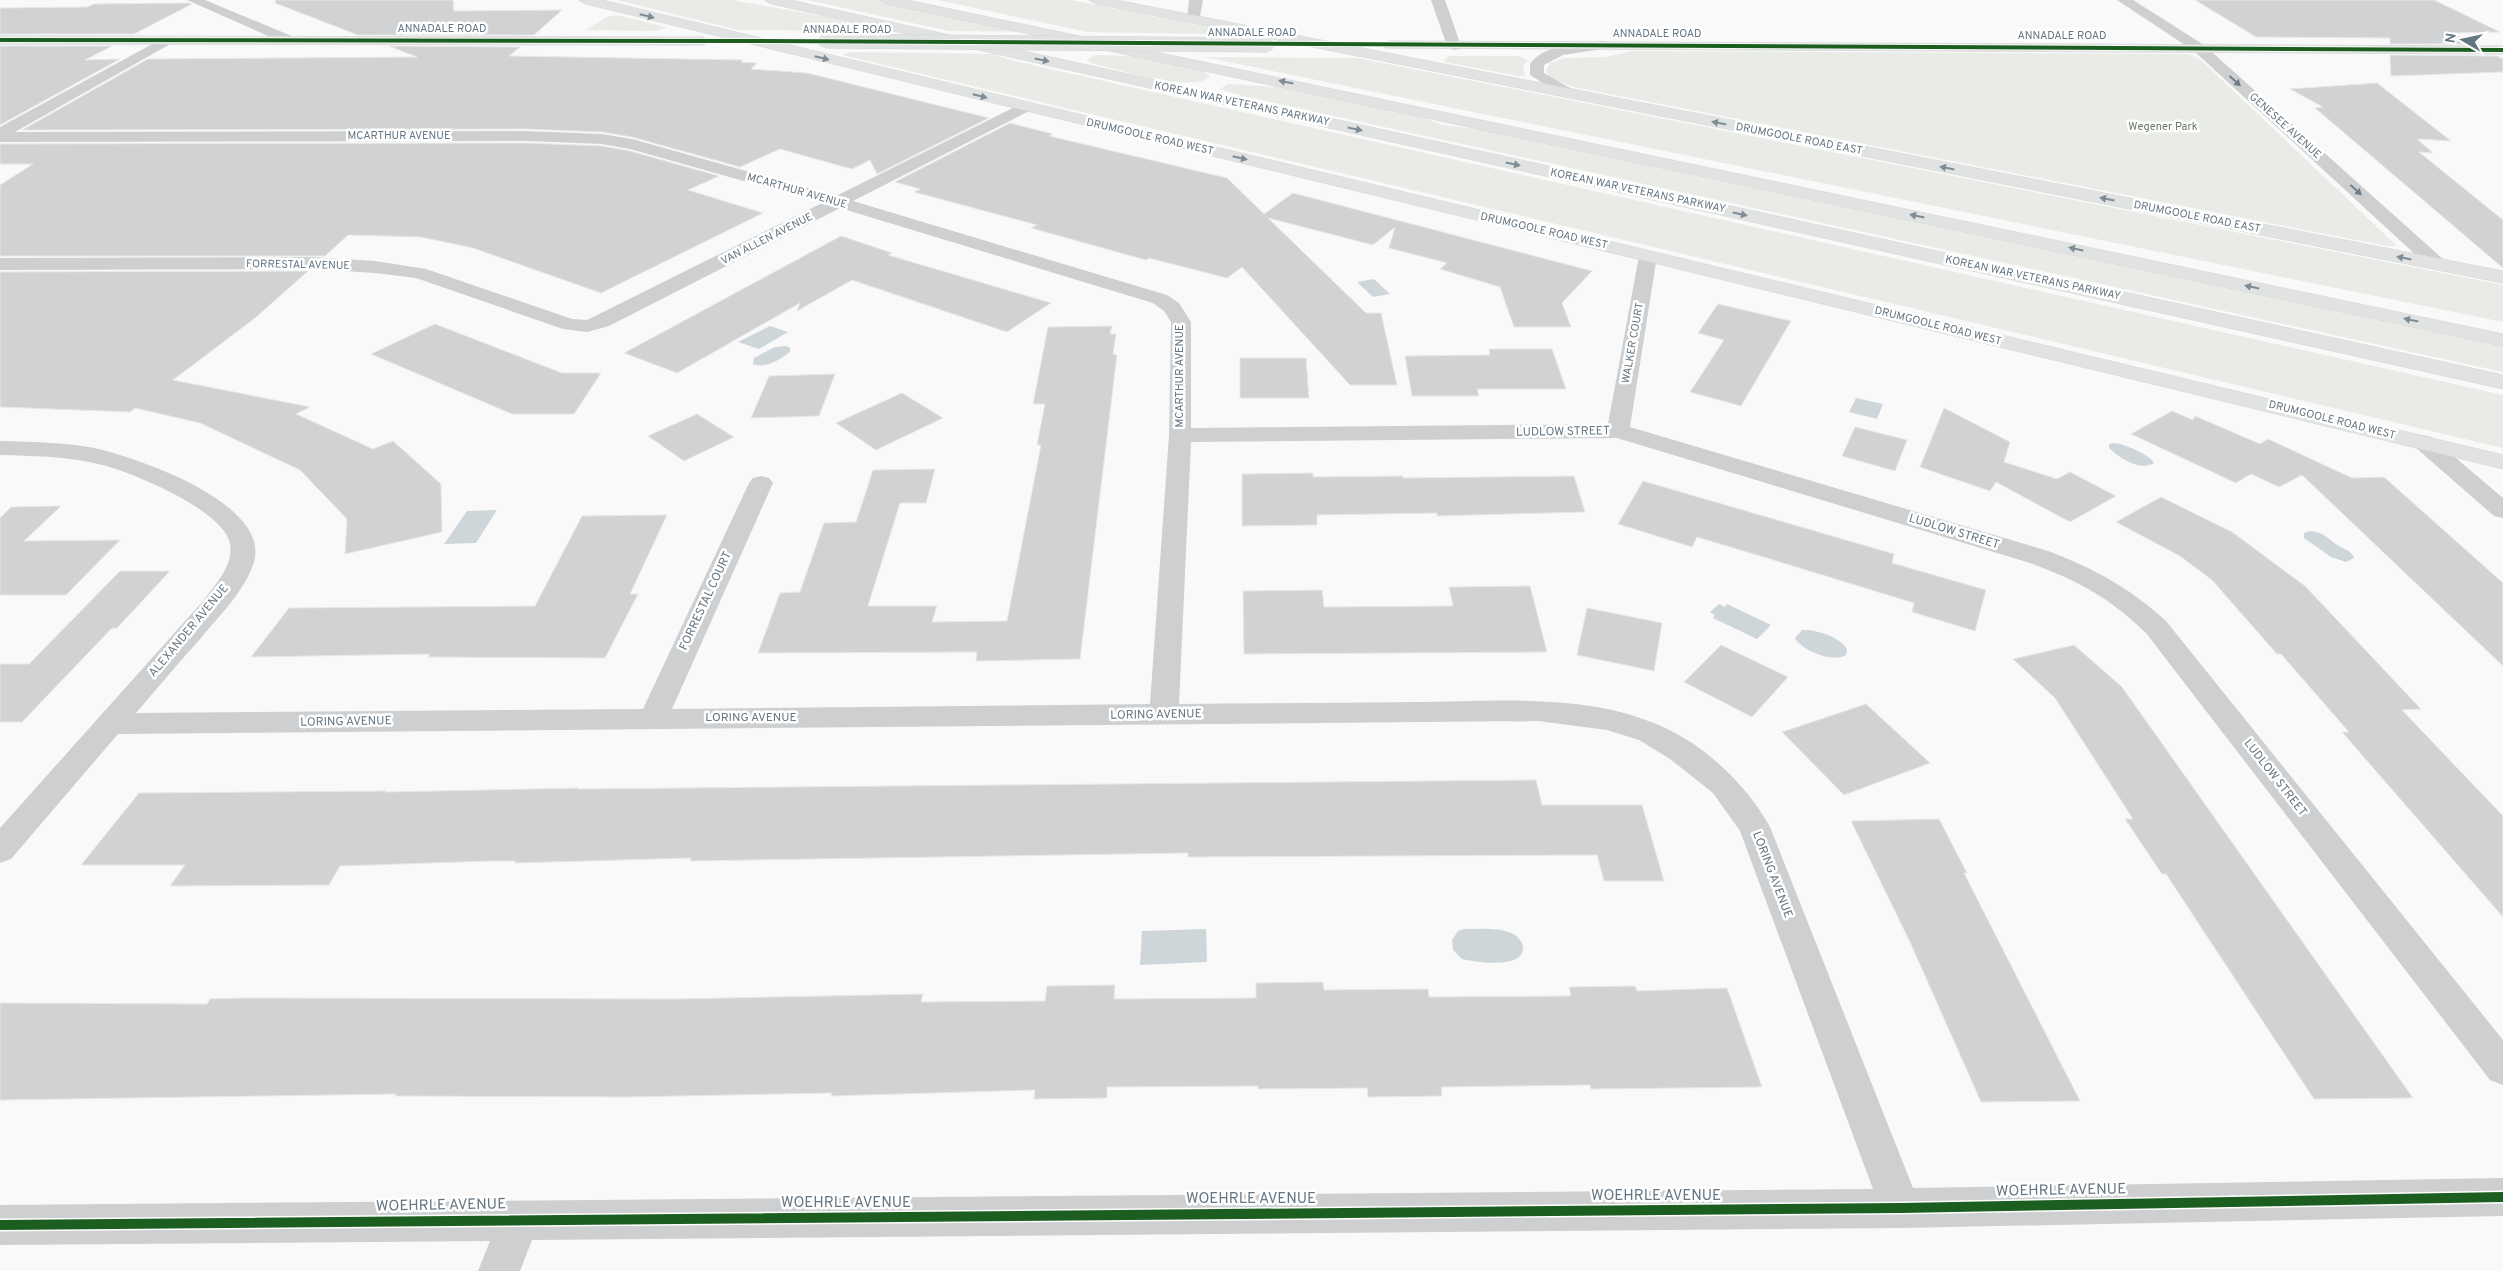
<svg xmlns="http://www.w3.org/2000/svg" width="2503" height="1271" viewBox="0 0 2503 1271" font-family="Overpass,sans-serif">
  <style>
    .green { fill: #e8ebe6 }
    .water { fill: #ced6d9 }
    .building { fill: #d0d2d3; stroke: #e8e8e8 }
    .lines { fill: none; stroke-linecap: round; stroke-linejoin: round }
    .secondary-casing { stroke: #d5d6d7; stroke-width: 1 }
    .highway-casing { stroke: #d5d6d6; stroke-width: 1 }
    .street { fill: #cecfd0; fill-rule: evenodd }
    .secondary { fill: #e1e2e2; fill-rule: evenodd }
    .highway { fill: #e1e2e2; fill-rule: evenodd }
    .secondary-bridge-casing { stroke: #d5d6d7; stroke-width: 15; stroke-linecap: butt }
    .secondary-bridge { stroke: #e1e2e2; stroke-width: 14 }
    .cycleway-far1-casing { stroke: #fff; stroke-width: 5.5 }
    .cycleway-casing { stroke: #fff; stroke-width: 13 }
    .cycleway-far1 { stroke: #1b5e20; stroke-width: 4 }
    .cycleway { stroke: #1b5e20; stroke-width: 10 }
    .oneway { fill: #7e8c96 }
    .oneway2 { fill: #707f8b }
    .labels { text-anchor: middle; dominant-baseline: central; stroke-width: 5; stroke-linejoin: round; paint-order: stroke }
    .far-street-label { font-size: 11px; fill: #657683; stroke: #fff }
    .far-park-label { font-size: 11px; fill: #687a64; stroke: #fff }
    .street-label { font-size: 12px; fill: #657683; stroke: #fff }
    .near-street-label { font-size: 15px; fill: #657683; stroke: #fff }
  </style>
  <rect width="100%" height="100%" fill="#f9f9f9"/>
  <!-- green -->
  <path class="green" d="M617,0H731L828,17L886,31L738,30Z
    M807,0H878L1032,32L949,31Z
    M938,0H1071L1217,29L1209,34L1087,32Z
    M616,15L662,26L667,28L655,31L586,30L607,17Z
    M1632,51L2188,54L2201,60L2397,246H2387L1574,87L1550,78L1546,71L1550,63L1564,58L1606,57Z
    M850,52L994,54L1010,60L2503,395V448L842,55Z
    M1095,55L1133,56L1202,70L1210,77C1188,93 1118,69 1091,63L1087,60Z
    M1448,56H1519L1528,60L1523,66L1525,75L1519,76L1444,62Z
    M1204,57L1357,58L2503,285V322Z
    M1228,84L1276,87L1318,94L1419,116L1442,125L1487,130L2503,346V372L1243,96L1220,89Z"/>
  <!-- water -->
  <path class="water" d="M1374,279L1390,294L1373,297L1357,282Z
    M770,326L788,332L759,349L738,342Z
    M786,346L790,348V352C779,360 766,369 753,364L754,358L775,347Z
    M1856,398L1883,404L1877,419L1849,412Z
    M2114,443C2123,443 2152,456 2154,463C2140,472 2118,457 2109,448V444Z
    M497,510L476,543L444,544L467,511Z
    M2310,531C2324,532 2328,539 2339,546C2345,550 2351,550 2354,558L2346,562L2331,557L2304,538V533Z
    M1719,604L1725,607L1727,604L1771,625L1757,639L1713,618L1715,615L1710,612Z
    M1802,630C1816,629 1840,637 1847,649L1846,655C1833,663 1802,651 1795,638Z
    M1206,929L1207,962L1140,965L1142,931Z
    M1464,929C1478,929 1498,927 1511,933C1517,935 1522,941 1523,947C1525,970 1475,962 1462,959L1453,950L1452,940L1458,931Z"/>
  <!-- building -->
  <path class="building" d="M276,0H453L454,11L562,10L534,35H358L275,3Z
    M2195,0H2434L2500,32L2451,33L2473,44H2390V38L2256,37Z
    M190,3L192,4L134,34H0V8L87,7L94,4Z
    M0,46H112L85,60L120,59L0,125Z
    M389,46L520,47L509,56L743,60L741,62L757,63L751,69L807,73L989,118L877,174L870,160L852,169L780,149L740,167L632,137L602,132L526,129L22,130L148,59L417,57Z
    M2390,55L2497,56L2503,59V72L2391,76Z
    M2377,83L2451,141L2417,139L2433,153L2419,152L2503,220V268L2315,108L2323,107L2290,89Z
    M1010,123L1053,134L1049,136L1227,178L1264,214L1293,193L1592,271L1562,303L1571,327H1514L1500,287L1440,269L1447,263L1389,248L1395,227L1373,245L1268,218L1366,313H1381L1397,385H1350L1242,267L1227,278L1149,258L1146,260L1031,228L1037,225L914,192L920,189L895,182Z
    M526,143L602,146L630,151L719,176L688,190L763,213L601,293L473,248L421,237L348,235L325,256H0V185L33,164H0V144Z
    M841,236L892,253L888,255L1051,303L1007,332L852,280L797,311L800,303L677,373L624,353Z
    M308,271L255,318L173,380L310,407L296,414L373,449L393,441L441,484L442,532L345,554L347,519L300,470L200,423L135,408L130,412L0,407V272Z
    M1718,304L1791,321L1741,406L1690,392L1724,340L1698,333Z
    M435,324L562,373H601L574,414H512L371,354Z
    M1112,326L1110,334H1116L1113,354L1117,355L1080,659L976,661L977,652L758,653L780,593L800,592L824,523L856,522L873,470L935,469L926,503H900L868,606H937L932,622L1007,621L1041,445H1037L1045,404H1033L1048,327Z
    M1489,349H1552L1566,389H1477L1479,396H1412L1405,356L1490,355Z
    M1240,358H1306L1309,398H1240Z
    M835,374L819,416L751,418L769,376Z
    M902,393L943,418L876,450L836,423Z
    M1944,408L2010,442L2004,462L2057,479L2070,472L2116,496L2070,522L1996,482L1990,491L1920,467Z
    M2172,411L2193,420L2195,416L2260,444L2268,439L2352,478L2384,477L2503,583V666L2302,475L2279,487L2251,474L2236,483L2131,434Z
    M697,414L734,437L684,461L648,436Z
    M1855,427L1907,440L1895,471L1842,456Z
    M1313,473V477L1403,476V478L1574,476L1585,512L1437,516V513L1317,515V525L1242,526V474Z
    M1643,481L1894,554L1892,563L1986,590L1975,631L1912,612L1914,603L1757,555L1697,537L1692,547L1618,524Z
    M2161,497L2232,532L2305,586L2421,709L2402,710L2503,816V917L2342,732H2349L2281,654H2277L2212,580L2180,556L2116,522Z
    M61,506L24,541L120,540L66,595H0V518L11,507Z
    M667,515L630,594H638L605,658L428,657L430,654L251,657L289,608L535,606L582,516Z
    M120,571H170L117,628H112L22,722H0V664H29Z
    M1530,586L1547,652L1244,654L1243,591L1322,590L1324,607L1453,606L1449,587Z
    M1587,608L1662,623L1654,671L1577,655Z
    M1721,645L1788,677L1752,717L1684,682Z
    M2074,645L2122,687L2413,1098L2314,1099L2166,874H2162L2125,819H2133L2055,698L2013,659Z
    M1866,704L1930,763L1844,795L1782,732Z
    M1536,780L1542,805H1642L1664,881H1604L1597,855L1188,857V853L690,861L691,858L515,863L516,861H489L340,866L329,885L170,886L185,865H81L139,793L386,791L385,792L579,788L578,789Z
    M1939,819L1967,873H1964L2080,1101L1981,1102L1910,942L1851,821Z
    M1323,982L1324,990L1428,989L1429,997L1571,996L1569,987L1635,986L1637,991L1727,988L1762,1087L1591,1089L1590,1085L1441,1087L1442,1096L1368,1097L1367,1088L1258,1089V1086L1107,1087V1098L1034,1099L1035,1090L831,1096L832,1093L628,1097L395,1096L396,1094L0,1100V1003L207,1004L210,999L244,998L676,999L923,994L921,1002L1045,1001L1047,986L1115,985L1114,999L1256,998V983Z"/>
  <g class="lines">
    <defs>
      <path id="secondary" d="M579,0H602L2503,455V469L586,4Z
        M1089,0H1116L2503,271V283L1096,4Z
        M0,36L703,37L710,41L703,45L0,44Z
        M1390,41L2503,46V54L1385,48L1383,45Z"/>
      <path id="highway" d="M765,0H790L2503,375V389L772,4Z
        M881,0H907L2503,334V346L888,4Z"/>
    </defs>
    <!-- secondary casing -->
    <use href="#secondary" class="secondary-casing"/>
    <!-- highway casing -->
    <use href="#highway" class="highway-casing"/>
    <!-- street -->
    <path class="street" d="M187,0H205L294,37L296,40L294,43H284Z
      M1189,0H1203L1199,22L1194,23L1187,19Z
      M1431,0H1445L1461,46L1459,49L1454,50L1447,46Z
      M2117,0H2133L2204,45L2444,260L2447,264L2444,268H2430L2194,51Z
      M167,36L172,37L174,40L172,43L15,132L526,131L602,134L632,139L836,196L1021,104H1031L1034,107L1031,110L853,201L1167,295L1179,303L1191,322V428L1608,424L1639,256L1641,252H1655L1657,256L1630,427L2048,551C2093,568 2130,588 2166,621L2503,1040V1085L2490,1080L2146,633C2110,598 2077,580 2030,563L1617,438L1191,442L1179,704C1259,703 1338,703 1418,702C1496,701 1588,693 1661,726C1706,746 1746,784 1770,827L1913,1188L2503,1178V1216L1901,1228L532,1240L520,1271H478L490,1241L0,1245V1205L1873,1189L1740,831L1713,793L1670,759L1639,740L1607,730L1538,721L118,734L11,859L0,863V828L203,601C214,586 234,566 230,544C225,510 126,469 94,463C63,456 32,456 0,455V441C31,442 63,442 94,448C136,457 271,503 254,562C245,591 219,616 200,639C178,664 157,688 136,713L643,709L749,483L753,478L761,476L769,478L773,483L672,709L1150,704L1169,435L1171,322L1164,311L1153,303L840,208L609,326L587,332L563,329L416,278L375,273L311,269L0,270V258L311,257L375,261L426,269L572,319L587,320L822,203L630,149L602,144L526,141L0,142V127Z
      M1604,41L1611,45L1609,48L1563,55L1544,65V73L1575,91L1578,94L1575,97H1565L1530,75V64C1545,43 1581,44 1604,41Z
      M2423,435L2431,437L2503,498V518L2494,516L2415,447L2411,442L2415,437Z"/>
    <!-- secondary -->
    <use href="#secondary" class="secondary"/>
    <!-- highway -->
    <use href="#highway" class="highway"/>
    <defs>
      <path id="secondary-bridge" d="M825,41L1267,45"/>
    </defs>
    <!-- secondary-bridge casing -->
    <use href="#secondary-bridge" class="secondary-bridge-casing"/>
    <!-- secondary-bridge -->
    <use href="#secondary-bridge" class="secondary-bridge"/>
    <defs>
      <path id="cycleway-far1" d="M0,40L752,41L2503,50"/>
      <path id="cycleway" d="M0,1225L1901,1208L2503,1197"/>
    </defs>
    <!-- cycleway-far1 casing -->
    <use href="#cycleway-far1" class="cycleway-far1-casing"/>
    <!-- cycleway casing -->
    <use href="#cycleway" class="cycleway-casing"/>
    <!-- cycleway-far1 -->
    <use href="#cycleway-far1" class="cycleway-far1"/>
    <!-- cycleway -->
    <use href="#cycleway" class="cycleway"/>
  </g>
  <!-- one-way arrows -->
  <defs><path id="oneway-solid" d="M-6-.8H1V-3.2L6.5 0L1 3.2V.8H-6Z" transform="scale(1.25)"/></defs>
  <g class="oneway">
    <use href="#oneway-solid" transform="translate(647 16) rotate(14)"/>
    <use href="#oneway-solid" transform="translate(822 58) rotate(14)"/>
    <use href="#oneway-solid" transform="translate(1042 60) rotate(12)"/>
    <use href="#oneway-solid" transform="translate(1286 82) rotate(-168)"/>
    <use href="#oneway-solid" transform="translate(980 96) rotate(14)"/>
    <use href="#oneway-solid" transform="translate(1719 123) rotate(-169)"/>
    <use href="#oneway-solid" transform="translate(1355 129) rotate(12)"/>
    <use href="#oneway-solid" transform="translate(1240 158) rotate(13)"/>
    <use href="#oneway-solid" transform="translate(1513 164) rotate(12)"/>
    <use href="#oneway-solid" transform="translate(1947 168) rotate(-169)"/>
    <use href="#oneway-solid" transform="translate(2107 199) rotate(-169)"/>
    <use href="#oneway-solid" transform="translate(1740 214) rotate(12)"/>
    <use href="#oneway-solid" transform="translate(1917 216) rotate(-168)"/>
    <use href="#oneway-solid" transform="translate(2076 249) rotate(-168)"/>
    <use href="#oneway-solid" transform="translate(2404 258) rotate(-169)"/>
    <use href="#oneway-solid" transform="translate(2252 287) rotate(-168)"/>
    <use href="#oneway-solid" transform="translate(2411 320) rotate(-168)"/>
  </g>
  <g class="oneway2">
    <use href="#oneway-solid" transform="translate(2235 81) rotate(42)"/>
    <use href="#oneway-solid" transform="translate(2356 190) rotate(42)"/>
  </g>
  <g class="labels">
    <!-- far-street labels -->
    <g class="far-street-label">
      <text x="442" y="29">ANNADALE ROAD</text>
      <text x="847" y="30">ANNADALE ROAD</text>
      <text x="1252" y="33">ANNADALE ROAD</text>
      <text x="1657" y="34">ANNADALE ROAD</text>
      <text x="2062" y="36">ANNADALE ROAD</text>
      <text transform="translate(1242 104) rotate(12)">KOREAN WAR VETERANS PARKWAY</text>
      <text transform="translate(2285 126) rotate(42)">GENESEE AVENUE</text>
      <text x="399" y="136">MCARTHUR AVENUE</text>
      <text transform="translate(1150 137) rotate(13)">DRUMGOOLE ROAD WEST</text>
      <text transform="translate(1799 139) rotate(11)">DRUMGOOLE ROAD EAST</text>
      <text transform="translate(797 191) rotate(16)">MCARTHUR AVENUE</text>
      <text transform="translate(1638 191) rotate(12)">KOREAN WAR VETERANS PARKWAY</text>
      <text transform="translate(2197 217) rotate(11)">DRUMGOOLE ROAD EAST</text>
      <text transform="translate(1544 231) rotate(13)">DRUMGOOLE ROAD WEST</text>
      <text transform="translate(767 239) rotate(-27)">VAN ALLEN AVENUE</text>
      <text transform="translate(298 265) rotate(1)">FORRESTAL AVENUE</text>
      <text transform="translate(2033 278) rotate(12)">KOREAN WAR VETERANS PARKWAY</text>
      <text transform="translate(1938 326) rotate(14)">DRUMGOOLE ROAD WEST</text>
      <text transform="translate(1633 343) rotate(-80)">WALKER COURT</text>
      <text transform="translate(1180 376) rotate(-90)">MCARTHUR AVENUE</text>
      <text transform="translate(2332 420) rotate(14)">DRUMGOOLE ROAD WEST</text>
    </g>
    <!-- far-park labels -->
    <g class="far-park-label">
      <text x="2163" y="127">Wegener Park</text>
    </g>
    <!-- street labels -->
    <g class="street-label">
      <text transform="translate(1563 432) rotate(-1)">LUDLOW STREET</text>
      <text transform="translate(1954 532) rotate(17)">LUDLOW STREET</text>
      <text transform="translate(706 601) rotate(-65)">FORRESTAL COURT</text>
      <text transform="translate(189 631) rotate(-50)">ALEXANDER AVENUE</text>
      <text transform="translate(1156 715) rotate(-1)">LORING AVENUE</text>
      <text x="751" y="718">LORING AVENUE</text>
      <text transform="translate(346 722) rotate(-1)">LORING AVENUE</text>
      <text transform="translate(2275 778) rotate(52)">LUDLOW STREET</text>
      <text transform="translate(1772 875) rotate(69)">LORING AVENUE</text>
    </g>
    <!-- near-street labels -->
    <g class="near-street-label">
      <text transform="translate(2061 1191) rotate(-1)">WOEHRLE AVENUE</text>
      <text x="1656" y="1196">WOEHRLE AVENUE</text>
      <text x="1251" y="1199">WOEHRLE AVENUE</text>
      <text x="846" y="1203">WOEHRLE AVENUE</text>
      <text transform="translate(441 1206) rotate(-1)">WOEHRLE AVENUE</text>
    </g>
  </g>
  <!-- north arrow -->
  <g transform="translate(2463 40) rotate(279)" stroke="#ffffff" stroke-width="4" paint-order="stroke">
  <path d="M0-4L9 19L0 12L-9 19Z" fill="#657683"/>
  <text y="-8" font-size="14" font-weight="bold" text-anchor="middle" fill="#657683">N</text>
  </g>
</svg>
